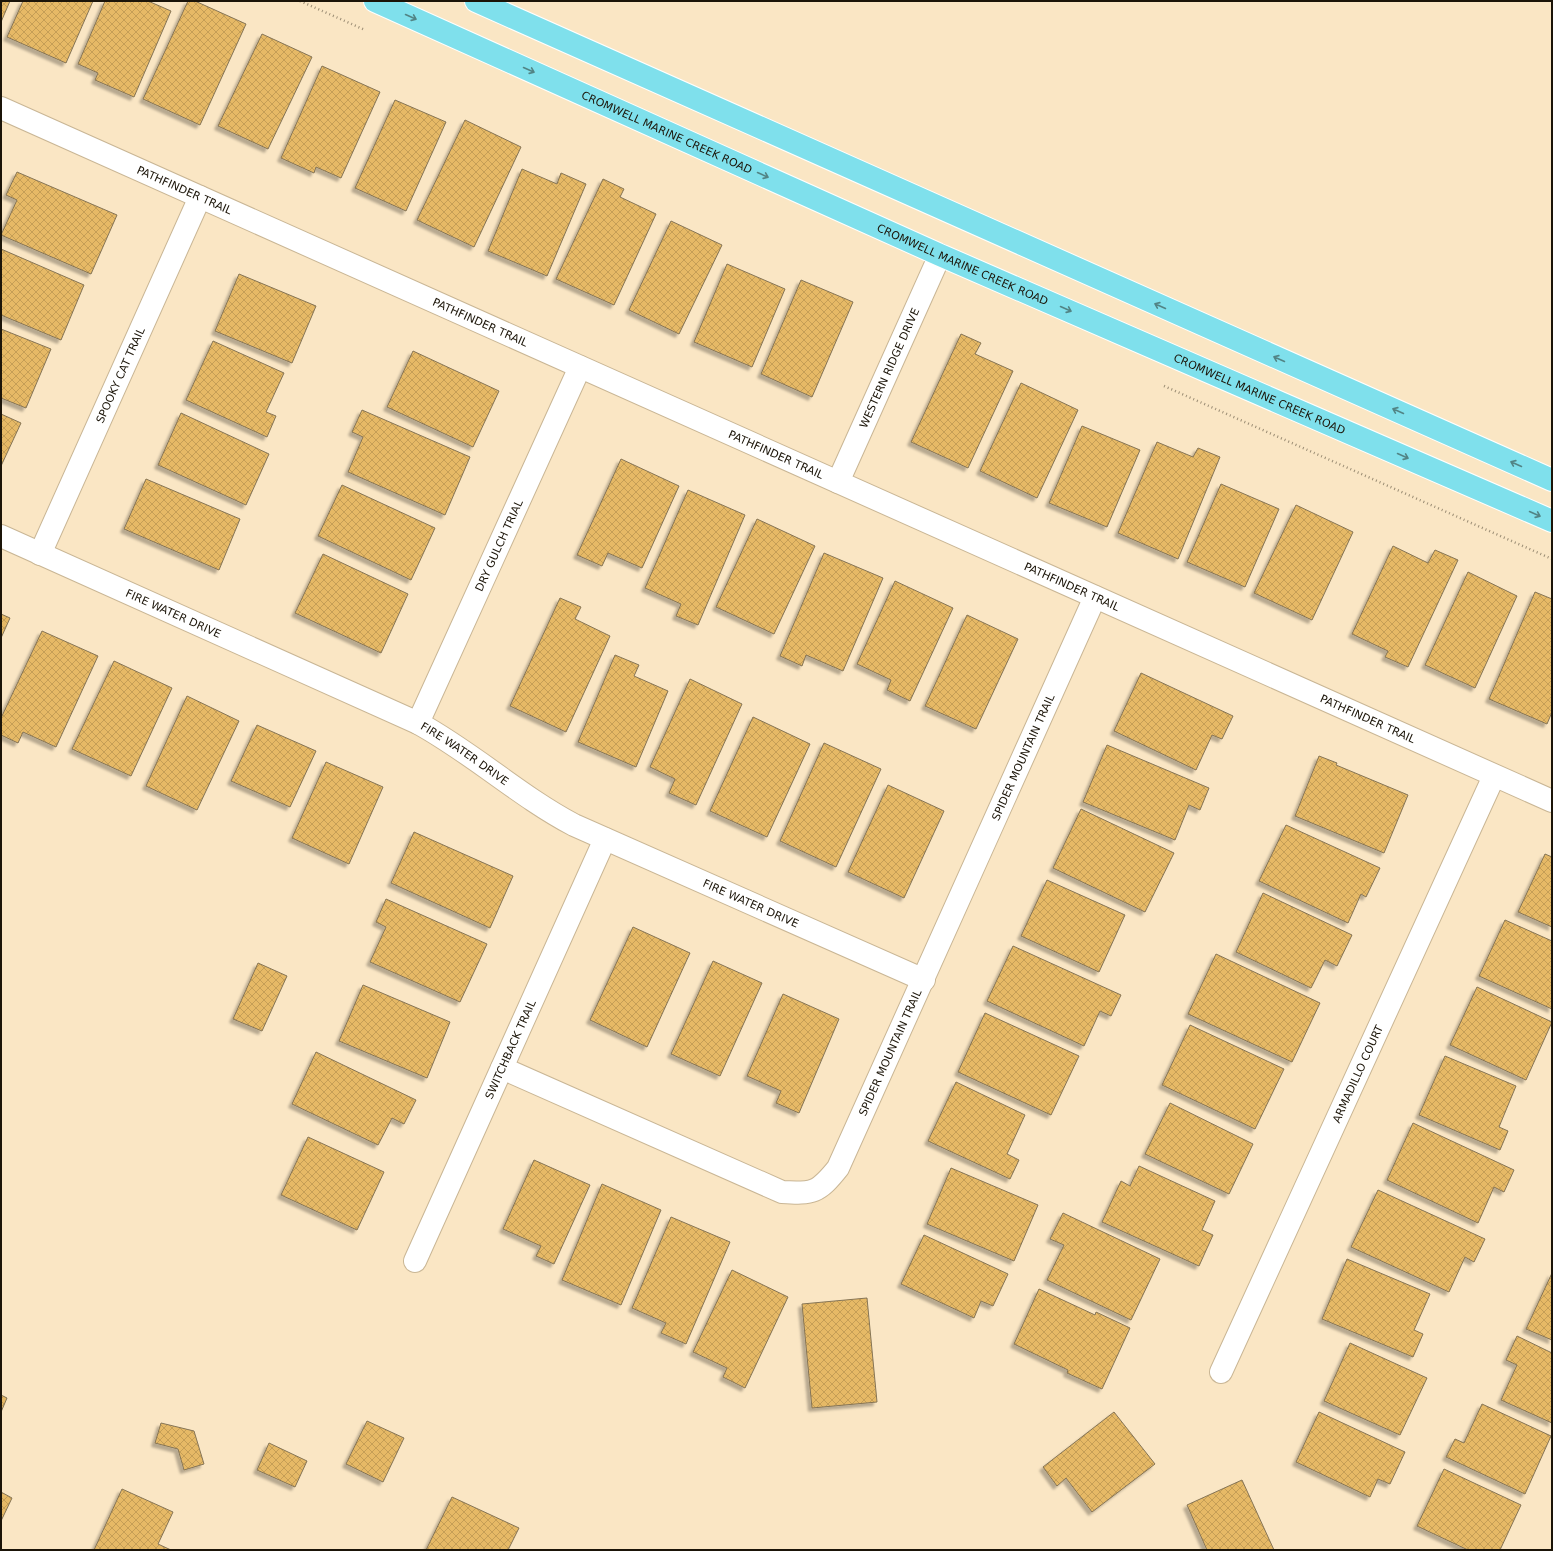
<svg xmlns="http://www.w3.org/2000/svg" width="1553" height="1551" viewBox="0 0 1553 1551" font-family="'DejaVu Sans',sans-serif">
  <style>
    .building { fill: url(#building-cross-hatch); stroke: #857455; filter: url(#shadow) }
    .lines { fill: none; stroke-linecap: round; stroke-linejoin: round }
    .minor-casing { stroke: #c9b695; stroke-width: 24 }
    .major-casing { stroke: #fff; stroke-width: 24 }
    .path { stroke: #9b8d74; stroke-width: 2.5; stroke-dasharray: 1 3; stroke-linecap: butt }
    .minor { stroke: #fff; stroke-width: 22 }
    .major { stroke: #7fe0ec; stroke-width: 22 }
    .oneway { stroke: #528485 }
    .labels { text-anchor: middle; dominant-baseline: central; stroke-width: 3; stroke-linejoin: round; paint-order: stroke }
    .street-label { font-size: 11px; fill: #1b1408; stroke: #fae6c4 }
  </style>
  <defs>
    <pattern id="building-cross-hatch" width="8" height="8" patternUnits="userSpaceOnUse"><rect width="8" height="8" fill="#e6b966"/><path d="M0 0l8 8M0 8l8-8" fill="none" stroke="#c59e57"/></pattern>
    <filter id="shadow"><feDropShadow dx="-3.5" dy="3.5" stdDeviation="1" flood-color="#0004"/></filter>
  </defs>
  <rect width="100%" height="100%" fill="#fae6c4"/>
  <!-- building -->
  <path class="building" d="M1,1H10L1,22Z
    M23,1H93L66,63L7,37Z
    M105,1H148L171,11L134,97L95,80L98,73L78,64Z
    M188,1H195L246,24L200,125L143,99Z
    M262,34L312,57L268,149L218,126Z
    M322,66L380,92L341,178L316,167L314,173L281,158Z
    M395,100L446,122L406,211L355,188Z
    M465,120L521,147L474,247L417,220Z
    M522,169L557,184L561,173L586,184L547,276L488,251Z
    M17,172L117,215L91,274L1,235L17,200L6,195Z
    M603,179L624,189L620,197L656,214L614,305L556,279Z
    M671,221L722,245L679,334L629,310Z
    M1,249L84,285L61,340L1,315Z
    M727,264L785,289L752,367L694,342Z
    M239,274L316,306L292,363L215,331Z
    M801,280L853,302L812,397L761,374Z
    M1,329L51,349L26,408L1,398Z
    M961,334L981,343L975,354L1013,371L968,468L911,442Z
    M213,341L284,373L266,412L276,416L267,437L186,400Z
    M413,351L499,391L473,447L387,407Z
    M1021,383L1078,410L1037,498L980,471Z
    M362,410L470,457L445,515L348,472L363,437L352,432Z
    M181,413L269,454L246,505L158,465Z
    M1,414L21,423L1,466Z
    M1082,426L1140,450L1107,527L1049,503Z
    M1157,442L1193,457L1198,448L1220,457L1178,559L1118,533Z
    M621,459L679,486L642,568L608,553L602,566L577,555Z
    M146,479L240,519L219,570L124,529Z
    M1221,484L1279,509L1245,587L1187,562Z
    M342,485L435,528L411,580L318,536Z
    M688,490L745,515L698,625L676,616L681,604L645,588Z
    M1296,505L1353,532L1312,620L1254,593Z
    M757,519L815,546L774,634L716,607Z
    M1393,546L1428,563L1435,550L1458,560L1408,667L1385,657L1388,651L1352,634Z
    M824,553L883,578L843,671L806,655L802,666L780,656Z
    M323,554L408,594L381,653L295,613Z
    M1468,572L1517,596L1475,688L1425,665Z
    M895,581L953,608L910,701L887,690L891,680L857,664Z
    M1535,592L1552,599V712L1547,724L1489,699Z
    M560,598L581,607L575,619L610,636L566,732L510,706Z
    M1,614L10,618L1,638Z
    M967,615L1018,639L976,729L925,706Z
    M42,631L98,656L56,747L23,732L18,743L1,735V718Z
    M615,655L639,665L634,676L668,691L636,767L578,742Z
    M114,661L172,688L131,776L72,749Z
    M1141,673L1233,716L1222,739L1212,735L1196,770L1114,731Z
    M690,679L742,704L696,805L669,793L675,779L650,767Z
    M187,696L239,721L197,810L146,786Z
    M753,717L810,744L767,837L710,811Z
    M257,725L316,751L290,807L231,781Z
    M824,743L881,769L836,867L780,841Z
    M1107,745L1209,788L1200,810L1189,805L1175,840L1083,802Z
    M1319,756L1337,763L1336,765L1408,795L1384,853L1295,816Z
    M326,762L383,787L349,864L292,838Z
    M888,785L944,811L904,898L848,872Z
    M1081,809L1174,853L1145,912L1053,868Z
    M1286,825L1380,868L1366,897L1361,894L1348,923L1259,881Z
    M414,832L513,876L490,928L391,883Z
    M1545,854L1552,857V927L1518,912Z
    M1047,880L1125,915L1099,972L1021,936Z
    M1263,893L1352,935L1337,966L1325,960L1311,988L1236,952Z
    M386,899L487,944L460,1002L370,962L386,927L376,922Z
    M1505,920L1552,941V1009L1479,976Z
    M633,927L690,953L647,1047L590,1020Z
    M1013,946L1121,995L1111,1016L1100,1011L1084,1046L987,1001Z
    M1216,954L1320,1003L1292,1062L1188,1014Z
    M713,961L762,983L720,1076L671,1054Z
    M258,963L287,976L262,1031L233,1019Z
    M363,985L450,1022L427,1078L339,1041Z
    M1477,987L1552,1022L1526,1080L1450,1045Z
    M783,994L839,1019L799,1113L776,1103L781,1091L747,1076Z
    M985,1013L1079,1056L1051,1115L958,1072Z
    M1190,1025L1284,1069L1255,1129L1162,1085Z
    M316,1052L416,1100L404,1124L392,1118L378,1145L292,1104Z
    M1445,1056L1516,1086L1499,1127L1508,1131L1500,1150L1419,1115Z
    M956,1082L1025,1115L1007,1154L1019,1160L1010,1179L928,1141Z
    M1170,1103L1253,1144L1229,1194L1145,1154Z
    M1413,1123L1514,1170L1504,1192L1494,1187L1478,1223L1387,1180Z
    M308,1137L384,1172L357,1230L281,1195Z
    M534,1160L590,1185L554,1264L536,1256L541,1246L503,1229Z
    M1139,1166L1215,1201L1202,1230L1213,1235L1199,1266L1102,1222L1121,1181L1130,1186Z
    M951,1168L1038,1205L1014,1261L927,1224Z
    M602,1184L661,1210L621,1305L562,1280Z
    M1378,1190L1485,1239L1474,1262L1465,1257L1449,1292L1351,1247Z
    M1063,1213L1160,1259L1131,1320L1047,1280L1064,1245L1050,1239Z
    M671,1217L730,1242L686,1344L661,1333L666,1323L632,1308Z
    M924,1235L1008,1274L993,1306L981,1301L974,1318L901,1284Z
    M1347,1259L1430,1294L1414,1330L1423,1334L1413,1357L1322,1319Z
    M732,1270L788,1297L745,1388L723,1377L727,1368L693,1352Z
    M1552,1273V1340L1526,1329Z
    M1039,1289L1095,1315L1096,1312L1130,1328L1102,1389L1067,1373L1068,1370L1014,1344Z
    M867,1298L877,1402L812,1408L802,1304Z
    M1517,1336L1552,1353V1423L1501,1400L1517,1365L1506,1360Z
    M1350,1343L1427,1378L1400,1435L1324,1401Z
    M1,1395L7,1398L1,1412Z
    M1482,1404L1551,1436L1525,1494L1446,1457L1455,1439L1464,1443Z
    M1114,1412L1155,1464L1092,1512L1066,1478L1057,1486L1043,1467Z
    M1319,1412L1405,1452L1390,1484L1378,1479L1370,1497L1296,1462Z
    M367,1421L404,1438L383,1482L346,1464Z
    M161,1423L194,1431L204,1464L184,1470L178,1449L155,1443Z
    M269,1443L307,1461L295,1487L257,1470Z
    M1444,1469L1521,1505L1500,1550H1468L1417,1526Z
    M1242,1480L1274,1550H1207L1187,1505Z
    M122,1489L173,1512L158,1544L171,1550H94Z
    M1,1492L12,1498L1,1521Z
    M452,1497L519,1528L508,1550H426Z"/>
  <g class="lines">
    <defs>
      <g id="minor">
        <path id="s1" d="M1,108L1552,801"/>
        <path id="s2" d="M838,482L940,255"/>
        <path id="s3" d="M1,536L418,723C473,753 519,796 574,825L924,980"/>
        <path id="s4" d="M40,554L200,197"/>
        <path id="s5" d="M418,723L580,367"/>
        <path id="s6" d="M502,1068L782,1192C813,1194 818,1193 838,1168L1095,597"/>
        <path id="s7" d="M415,1261L605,839"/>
        <path id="s8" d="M1221,1372L1494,776"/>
      </g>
      <g id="major">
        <path id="s9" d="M375,1L940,255L1552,521"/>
        <path d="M476,1L1552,480"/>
      </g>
    </defs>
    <!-- minor casing -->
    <use href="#minor" class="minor-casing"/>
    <!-- major casing -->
    <use href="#major" class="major-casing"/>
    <!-- path -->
    <path class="path" d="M300,1L365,30
      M1164,386L1552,559"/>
    <!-- minor -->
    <use href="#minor" class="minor"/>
    <!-- major -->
    <use href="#major" class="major"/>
  </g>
  <!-- one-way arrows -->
  <defs><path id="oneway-shaft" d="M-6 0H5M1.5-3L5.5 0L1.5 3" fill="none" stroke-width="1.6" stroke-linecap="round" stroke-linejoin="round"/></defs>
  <g class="oneway">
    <use href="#oneway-shaft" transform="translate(411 17) rotate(24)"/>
    <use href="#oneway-shaft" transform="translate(529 70) rotate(24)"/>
    <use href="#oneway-shaft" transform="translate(763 175) rotate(24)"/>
    <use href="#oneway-shaft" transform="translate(1160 306) rotate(-156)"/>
    <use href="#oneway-shaft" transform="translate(1066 309) rotate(24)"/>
    <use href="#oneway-shaft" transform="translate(1279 359) rotate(-156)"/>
    <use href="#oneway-shaft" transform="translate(1398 411) rotate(-156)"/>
    <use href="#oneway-shaft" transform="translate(1403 456) rotate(24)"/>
    <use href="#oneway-shaft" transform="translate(1516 464) rotate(-156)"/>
    <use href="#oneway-shaft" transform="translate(1535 514) rotate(24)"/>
  </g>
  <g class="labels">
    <!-- street labels -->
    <g class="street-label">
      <text stroke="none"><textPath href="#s9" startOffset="320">CROMWELL MARINE CREEK ROAD</textPath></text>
      <text stroke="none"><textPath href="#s1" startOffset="201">PATHFINDER TRAIL</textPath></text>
      <text stroke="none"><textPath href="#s9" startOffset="644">CROMWELL MARINE CREEK ROAD</textPath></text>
      <text stroke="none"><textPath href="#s1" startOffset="525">PATHFINDER TRAIL</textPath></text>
      <text stroke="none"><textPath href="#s2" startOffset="125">WESTERN RIDGE DRIVE</textPath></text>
      <text stroke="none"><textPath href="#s4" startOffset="196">SPOOKY CAT TRAIL</textPath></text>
      <text stroke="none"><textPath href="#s9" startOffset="968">CROMWELL MARINE CREEK ROAD</textPath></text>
      <text stroke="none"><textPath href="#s1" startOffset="849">PATHFINDER TRAIL</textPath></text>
      <text stroke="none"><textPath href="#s5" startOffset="195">DRY GULCH TRIAL</textPath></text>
      <text stroke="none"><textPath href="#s1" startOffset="1173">PATHFINDER TRAIL</textPath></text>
      <text stroke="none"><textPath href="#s3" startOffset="189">FIRE WATER DRIVE</textPath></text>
      <text stroke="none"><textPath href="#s1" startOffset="1497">PATHFINDER TRAIL</textPath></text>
      <text stroke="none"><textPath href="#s3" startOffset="513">FIRE WATER DRIVE</textPath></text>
      <text stroke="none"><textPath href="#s6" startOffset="822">SPIDER MOUNTAIN TRAIL</textPath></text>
      <text stroke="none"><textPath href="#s3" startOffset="837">FIRE WATER DRIVE</textPath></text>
      <text stroke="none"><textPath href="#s7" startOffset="232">SWITCHBACK TRAIL</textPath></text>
      <text stroke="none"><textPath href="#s6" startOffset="498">SPIDER MOUNTAIN TRAIL</textPath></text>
      <text stroke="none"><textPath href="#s8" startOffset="328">ARMADILLO COURT</textPath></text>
    </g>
  </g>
  <!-- border -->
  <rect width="1553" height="1551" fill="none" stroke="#1b1408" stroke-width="4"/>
</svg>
